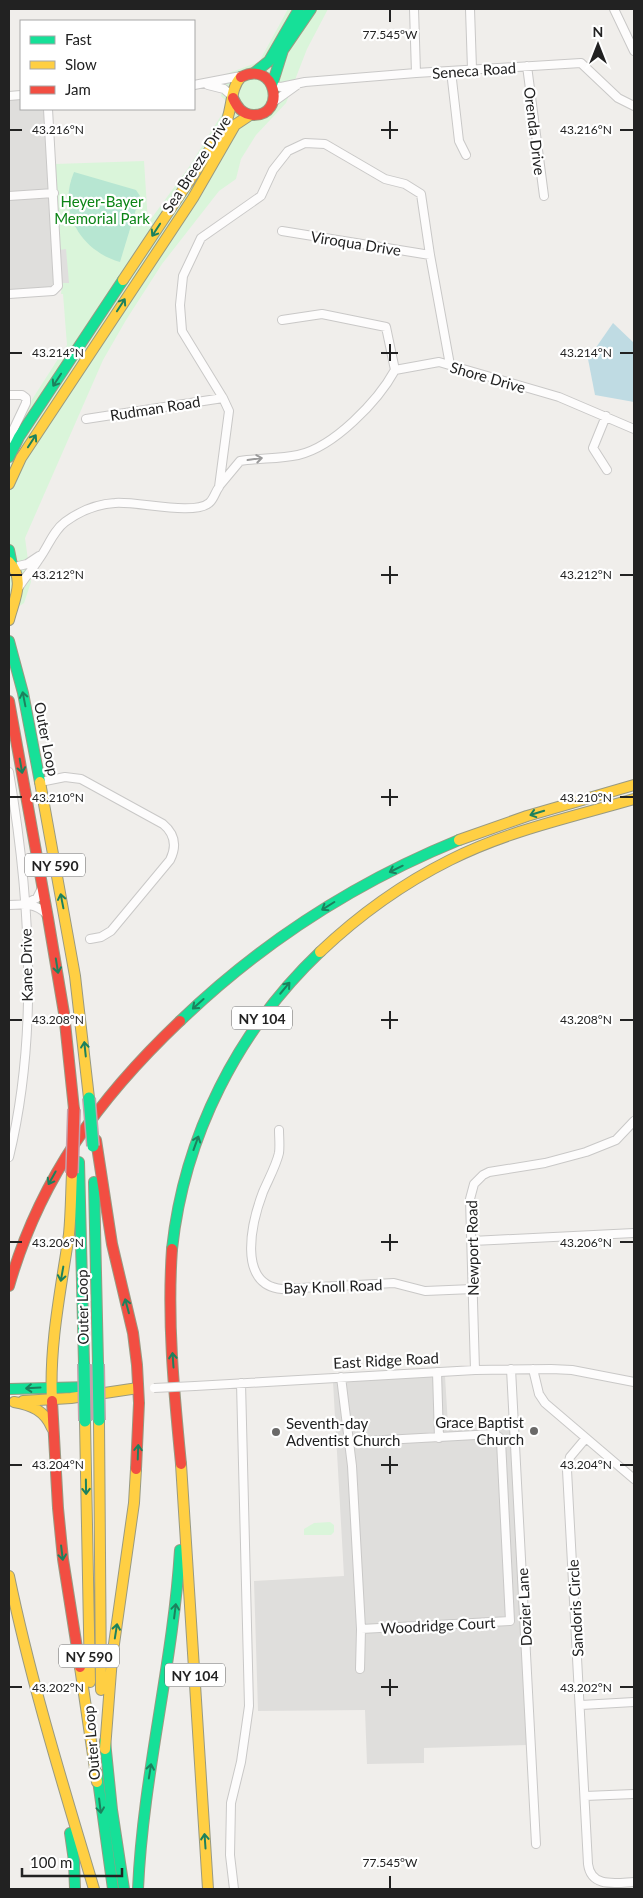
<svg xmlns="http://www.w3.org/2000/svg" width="643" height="1898" viewBox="0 0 643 1898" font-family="Lato,sans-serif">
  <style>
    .residential { fill: #dfdedc }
    .park { fill: #daf5da }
    .pitch { fill: #b7e6d2 }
    .parking { fill: #e0dfde }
    .water { fill: #bfdbe3 }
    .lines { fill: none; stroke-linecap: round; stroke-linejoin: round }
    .street-casing { stroke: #c9c8c7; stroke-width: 10 }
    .fast-casing { stroke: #999a82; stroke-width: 12 }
    .slow-casing { stroke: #999a82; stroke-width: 12 }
    .jam-casing { stroke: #999a82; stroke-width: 12 }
    .street { stroke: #fdfcfc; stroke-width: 8 }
    .fast { stroke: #16e098; stroke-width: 10 }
    .slow { stroke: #ffcf43; stroke-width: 10 }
    .jam { stroke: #f24e42; stroke-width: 10 }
    .street-bridge-casing { stroke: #c9c8c7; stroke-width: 10; stroke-linecap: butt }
    .fast-bridge-casing { stroke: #c5a2ac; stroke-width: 14; stroke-linecap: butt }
    .jam-bridge-casing { stroke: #c5a2ac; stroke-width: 14; stroke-linecap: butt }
    .street-bridge { stroke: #fdfcfc; stroke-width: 8 }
    .fast-bridge { stroke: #16e098; stroke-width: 11 }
    .jam-bridge { stroke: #f24e42; stroke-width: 11 }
    .oneway { stroke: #1c815d }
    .oneway2 { stroke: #9a9a9a }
    .ticks { fill: none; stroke: #222; stroke-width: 2 }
    .poi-dot { fill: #6a6968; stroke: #fff; stroke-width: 2 }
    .labels { text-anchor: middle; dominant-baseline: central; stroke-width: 4.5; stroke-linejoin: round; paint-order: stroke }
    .shield { fill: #fff; stroke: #646464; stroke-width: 1 }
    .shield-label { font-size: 14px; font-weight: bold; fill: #222 }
    .street-label { font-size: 15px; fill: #222; stroke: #fff }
    .park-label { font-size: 15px; fill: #0c8416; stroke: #fff }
    .poi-label { font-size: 15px; fill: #222; stroke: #fff; text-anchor: end }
    .ticks-label { font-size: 12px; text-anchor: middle; fill: #222; stroke: #fff; stroke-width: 4.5; stroke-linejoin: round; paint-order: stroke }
  </style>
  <rect width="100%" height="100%" fill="#f0eeeb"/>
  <!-- residential -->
  <path class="residential" d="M21,99V109H45L57,281L52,287L48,289L9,291V100Z
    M445,1376L448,1425L510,1423L527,1745L424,1748V1763L367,1764L365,1710L258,1711L254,1581L344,1576L333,1382Z"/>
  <!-- park -->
  <path class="park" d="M288,9H328L307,49L286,103L256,135L241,159L236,179L219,191L162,264L126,320L103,360L25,538L31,582L24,603L18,607L9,608V444L24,412L67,345L63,294H61L62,285L55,164L144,161L148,223L189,167L224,111L226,101L221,96L225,76L226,74L259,62Z
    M330,1522L334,1525V1532L331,1535H304V1529L314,1523Z"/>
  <!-- pitch -->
  <path class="pitch" d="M74,172L136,190L140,196L120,262C81,251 57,212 74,172Z"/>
  <!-- parking -->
  <path class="parking" d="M66,249L69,283H62L59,250Z"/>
  <!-- water -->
  <path class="water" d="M613,323L634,343V402L595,395L588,359Z"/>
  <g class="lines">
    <defs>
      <path id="street" d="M414,9L416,73
        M470,9L472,69
        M614,9L634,51
        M527,66L544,196
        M451,71L459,141L466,155
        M194,85L241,76
        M208,85L224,89L232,96
        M272,86L281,87L305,82L416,73L581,63L618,98L634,106
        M9,96L21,95
        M272,103L297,85
        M9,196L54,193
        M282,231L430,255
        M9,294L53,291L58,286L48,109
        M282,320L322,314L386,327L395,370
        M395,370L439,362L559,397L634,429
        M9,395H22L26,398V403L9,439
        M606,416L593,448L607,470
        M86,419L223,398
        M220,485L240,461C259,458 279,459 298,455C334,447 378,401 395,370
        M14,567L27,564L39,556
        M19,587C25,577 33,569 39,559C48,547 53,531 65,522C80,511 97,504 115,503C137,501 194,516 209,503C214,499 215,492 219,487L229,411L223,398L182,331L180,305L183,276L201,238L261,196L273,170L288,151L305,143L325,144L385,179L405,184L421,194L430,255L450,365
        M9,772C30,896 39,1034 9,1157
        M40,782L65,777L81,779L163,824C175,834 177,846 170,860L111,931L101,937L90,939
        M25,904L37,898L42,888
        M9,905C22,904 37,903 46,914
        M279,1130C279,1137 280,1146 279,1153C276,1166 268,1180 263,1192C252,1221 236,1285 282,1289L394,1283L425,1291L473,1289
        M472,1241L634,1233
        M511,1369L536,1844
        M533,1369L539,1394L545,1403L634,1479
        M475,1370L470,1199L474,1184L483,1175L489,1172L545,1163L586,1152L616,1140L634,1121
        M437,1372L439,1438
        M341,1377L352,1466L361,1629L360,1669
        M195,1386L475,1370L551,1369L572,1370L634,1382
        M586,1438L570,1457L567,1470L588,1864C591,1888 615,1883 634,1882
        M348,1442L494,1434L499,1437L501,1441L510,1621L361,1629
        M581,1705L634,1702
        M585,1796L634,1794
        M234,1889L230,1855L231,1803L241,1762L249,1706L241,1383"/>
      <path id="fast" d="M254,73L269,61L299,9
        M272,85L283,50L311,9
        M9,457L19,437L123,280
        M9,550L12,565
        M9,641L23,693L40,782
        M180,1021C260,944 356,882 459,840
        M79,1162L84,1364
        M94,1182L98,1364
        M172,1249C184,1136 238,1030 320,952
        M9,1389L90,1387
        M105,1741L112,1810L124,1889
        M97,1773L113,1889
        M70,1833L74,1861L75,1889
        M138,1889C143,1775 173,1664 180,1550"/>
      <path id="slow" d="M123,280L223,130C233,113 229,89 241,77
        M9,484L21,458L193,198L235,125L250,115
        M9,562C26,579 14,600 9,620
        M40,782L75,976L89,1098
        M459,840L527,816L634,785
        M320,952C359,915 402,884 450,860C507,831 572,817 634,799
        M23,1401L71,1398L138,1388
        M52,1401C49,1345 61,1289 69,1234C71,1214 71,1193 72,1173
        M14,1402C32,1405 45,1411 52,1428
        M99,1420L101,1690
        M85,1421L90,1682
        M181,1464L208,1889
        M9,1576C31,1682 63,1785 94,1889
        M80,1667L97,1782
        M105,1749L112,1658L134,1503L136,1469"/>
      <path id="jam" d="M233,98C237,107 242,114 253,115C287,116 276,59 241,77
        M9,701L48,918
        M48,918L64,1013L74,1109
        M96,1140L112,1244L133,1333L137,1365L139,1403L136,1469
        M172,1249C167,1321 174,1392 181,1464
        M9,1286C40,1178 99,1098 180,1021
        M52,1401L58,1508L63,1559L80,1667"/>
    </defs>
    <!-- street casing -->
    <use href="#street" class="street-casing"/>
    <!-- fast casing -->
    <use href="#fast" class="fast-casing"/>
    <!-- slow casing -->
    <use href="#slow" class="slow-casing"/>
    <!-- jam casing -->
    <use href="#jam" class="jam-casing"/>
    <!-- street -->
    <use href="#street" class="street"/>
    <!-- fast -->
    <use href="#fast" class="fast"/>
    <!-- slow -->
    <use href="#slow" class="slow"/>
    <!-- jam -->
    <use href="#jam" class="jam"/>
    <defs>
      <path id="street-bridge" d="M154,1388L195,1386"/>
      <path id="fast-bridge" d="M89,1098L93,1146
        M84,1364L85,1421
        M98,1364L99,1420"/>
      <path id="jam-bridge" d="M72,1173L74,1109"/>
    </defs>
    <!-- street-bridge casing -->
    <use href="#street-bridge" class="street-bridge-casing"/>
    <!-- fast-bridge casing -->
    <use href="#fast-bridge" class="fast-bridge-casing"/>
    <!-- jam-bridge casing -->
    <use href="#jam-bridge" class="jam-bridge-casing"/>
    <!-- street-bridge -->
    <use href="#street-bridge" class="street-bridge"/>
    <!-- fast-bridge -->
    <use href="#fast-bridge" class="fast-bridge"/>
    <!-- jam-bridge -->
    <use href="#jam-bridge" class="jam-bridge"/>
  </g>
  <!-- one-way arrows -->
  <defs><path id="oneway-shaft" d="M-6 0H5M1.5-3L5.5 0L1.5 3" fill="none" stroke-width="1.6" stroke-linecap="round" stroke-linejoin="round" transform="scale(1.25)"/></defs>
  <g class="oneway">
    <use href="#oneway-shaft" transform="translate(156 230) rotate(123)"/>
    <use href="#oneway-shaft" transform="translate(121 305) rotate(-57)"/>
    <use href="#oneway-shaft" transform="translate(57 380) rotate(123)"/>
    <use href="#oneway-shaft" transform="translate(32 441) rotate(-57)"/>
    <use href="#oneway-shaft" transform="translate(24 699) rotate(-101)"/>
    <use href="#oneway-shaft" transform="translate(21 766) rotate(80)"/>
    <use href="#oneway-shaft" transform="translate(537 813) rotate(163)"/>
    <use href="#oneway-shaft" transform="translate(396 869) rotate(154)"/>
    <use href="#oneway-shaft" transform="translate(62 901) rotate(-101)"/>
    <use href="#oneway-shaft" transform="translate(328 906) rotate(148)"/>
    <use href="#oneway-shaft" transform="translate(57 966) rotate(81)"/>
    <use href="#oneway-shaft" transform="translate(285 988) rotate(-50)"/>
    <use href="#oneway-shaft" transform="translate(198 1004) rotate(138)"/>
    <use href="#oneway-shaft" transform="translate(85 1049) rotate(-96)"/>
    <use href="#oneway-shaft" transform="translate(196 1143) rotate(-70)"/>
    <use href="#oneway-shaft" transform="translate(52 1178) rotate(119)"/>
    <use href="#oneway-shaft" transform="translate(62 1274) rotate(100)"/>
    <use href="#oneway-shaft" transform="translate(127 1306) rotate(-105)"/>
    <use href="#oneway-shaft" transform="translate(173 1360) rotate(-94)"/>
    <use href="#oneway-shaft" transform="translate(33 1388) rotate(177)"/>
    <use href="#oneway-shaft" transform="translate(138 1452) rotate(-88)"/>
    <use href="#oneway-shaft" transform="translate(86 1487) rotate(89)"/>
    <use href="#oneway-shaft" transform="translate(62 1553) rotate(83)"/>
    <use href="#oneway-shaft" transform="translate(175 1611) rotate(-83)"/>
    <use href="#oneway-shaft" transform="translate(116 1631) rotate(-81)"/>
    <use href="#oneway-shaft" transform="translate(150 1771) rotate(-81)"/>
    <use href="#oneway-shaft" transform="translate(100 1806) rotate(83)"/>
    <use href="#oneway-shaft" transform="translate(205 1841) rotate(-94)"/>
  </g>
  <use class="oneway2" href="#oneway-shaft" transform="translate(255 459) rotate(-8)"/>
  <!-- ticks -->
  <path class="ticks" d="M390,10V22M390,121V139M10,130H22M381,130H398M620,130H633M390,344V361M10,353H22M381,353H398M620,353H633M390,566V584M10,575H22M381,575H398M620,575H633M390,789V806M10,797H22M381,797H398M620,797H633M390,1011V1029M10,1020H22M381,1020H398M620,1020H633M390,1234V1251M10,1242H22M381,1242H398M620,1242H633M390,1456V1474M10,1465H22M381,1465H398M620,1465H633M390,1679V1696M10,1687H22M381,1687H398M620,1687H633M390,1876V1888"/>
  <!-- markers -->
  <g class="poi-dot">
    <circle cx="534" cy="1431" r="5"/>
    <circle cx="276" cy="1432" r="5"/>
  </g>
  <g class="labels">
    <!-- shield labels -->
    <g class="shield">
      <rect x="25" y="853.5" width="60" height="23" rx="4"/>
      <rect x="232" y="1006.5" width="60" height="23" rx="4"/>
      <rect x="59" y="1644.5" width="60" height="23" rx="4"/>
      <rect x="165" y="1663.5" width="60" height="23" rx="4"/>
    </g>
    <g class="shield-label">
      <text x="55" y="865">NY 590</text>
      <text x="262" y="1018">NY 104</text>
      <text x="89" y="1656">NY 590</text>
      <text x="195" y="1675">NY 104</text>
    </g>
    <!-- street labels -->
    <g class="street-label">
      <text transform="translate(474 70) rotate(-4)">Seneca Road</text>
      <text transform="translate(535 131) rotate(83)">Orenda Drive</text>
      <text transform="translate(196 164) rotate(-57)">Sea Breeze Drive</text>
      <text transform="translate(356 243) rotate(9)">Viroqua Drive</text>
      <text transform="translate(488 377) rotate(16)">Shore Drive</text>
      <text transform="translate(155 408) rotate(-9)">Rudman Road</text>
      <text transform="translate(47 739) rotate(79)">Outer Loop</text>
      <text transform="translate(26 965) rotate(-91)">Kane Drive</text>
      <text transform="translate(472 1248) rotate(-91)">Newport Road</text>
      <text transform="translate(333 1286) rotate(-2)">Bay Knoll Road</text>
      <text transform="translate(82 1307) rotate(-91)">Outer Loop</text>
      <text transform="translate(386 1360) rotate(-3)">East Ridge Road</text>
      <text transform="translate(524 1607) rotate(-93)">Dozier Lane</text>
      <text transform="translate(575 1608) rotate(-93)">Sandoris Circle</text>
      <text transform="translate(438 1625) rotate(-3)">Woodridge Court</text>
      <text transform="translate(91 1743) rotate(-95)">Outer Loop</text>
    </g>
    <!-- park labels -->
    <g class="park-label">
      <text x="102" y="201">Heyer-Bayer<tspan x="102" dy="17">Memorial Park</tspan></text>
    </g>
    <!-- poi labels -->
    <g class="poi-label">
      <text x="524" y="1422">Grace Baptist<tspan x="524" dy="17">Church</tspan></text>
      <text x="286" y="1423" text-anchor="start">Seventh-day<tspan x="286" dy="17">Adventist Church</tspan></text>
    </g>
  </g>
  <g class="ticks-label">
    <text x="390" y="39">77.545°W</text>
    <text x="58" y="134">43.216°N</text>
    <text x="586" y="134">43.216°N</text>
    <text x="58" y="357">43.214°N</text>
    <text x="586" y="357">43.214°N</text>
    <text x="58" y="579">43.212°N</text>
    <text x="586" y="579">43.212°N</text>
    <text x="58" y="802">43.210°N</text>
    <text x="586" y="802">43.210°N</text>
    <text x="58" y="1024">43.208°N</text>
    <text x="586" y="1024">43.208°N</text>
    <text x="58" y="1247">43.206°N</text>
    <text x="586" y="1247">43.206°N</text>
    <text x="58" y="1469">43.204°N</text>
    <text x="586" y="1469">43.204°N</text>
    <text x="58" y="1692">43.202°N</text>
    <text x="586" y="1692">43.202°N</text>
    <text x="390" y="1867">77.545°W</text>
  </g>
  <!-- border -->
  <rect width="643" height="1898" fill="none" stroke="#222222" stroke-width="20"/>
  <!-- legend -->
  <rect x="20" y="20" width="175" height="90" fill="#ffffff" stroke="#a7a7a7"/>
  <rect x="30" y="36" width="25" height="8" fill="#16e098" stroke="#a7a7a7"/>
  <text x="65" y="45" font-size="15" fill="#222222">Fast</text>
  <rect x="30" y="61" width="25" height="8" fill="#ffcf43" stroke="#a7a7a7"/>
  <text x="65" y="70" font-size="15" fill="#222222">Slow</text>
  <rect x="30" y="86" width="25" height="8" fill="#f24e42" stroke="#a7a7a7"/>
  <text x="65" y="95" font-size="15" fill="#222222">Jam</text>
  <!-- north arrow -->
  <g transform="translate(598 45)" stroke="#ffffff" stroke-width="4" paint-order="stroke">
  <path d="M0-4L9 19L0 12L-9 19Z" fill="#222222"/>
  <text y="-8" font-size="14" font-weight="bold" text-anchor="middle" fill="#222222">N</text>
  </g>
  <!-- scale -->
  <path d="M22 1868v8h100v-8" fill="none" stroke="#222222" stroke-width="2.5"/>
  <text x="30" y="1868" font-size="15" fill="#222222" stroke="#ffffff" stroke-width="4" paint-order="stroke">100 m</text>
</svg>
